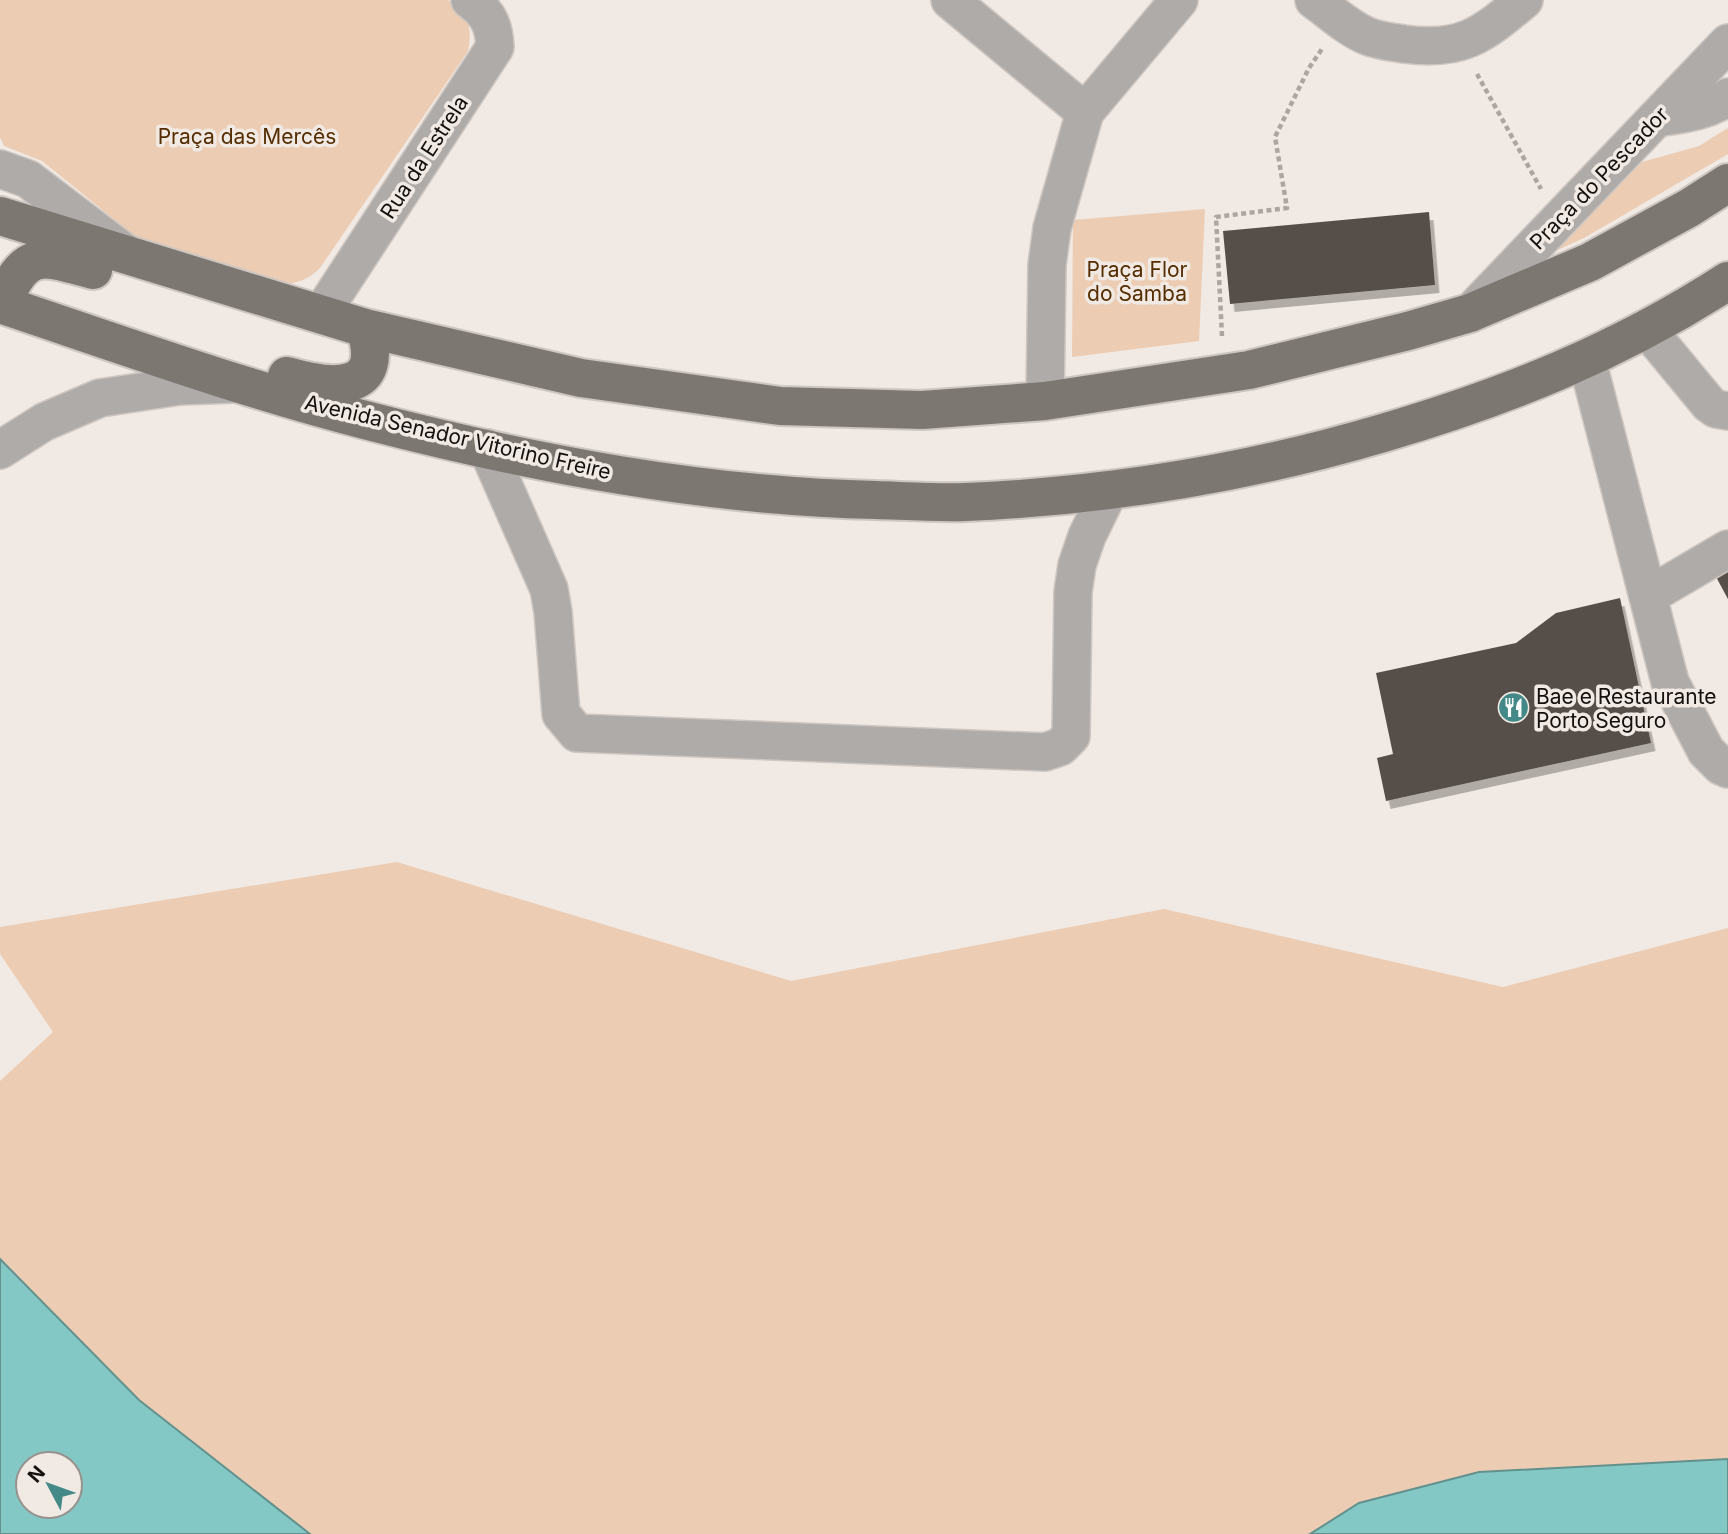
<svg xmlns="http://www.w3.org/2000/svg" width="1728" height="1534" viewBox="0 0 1728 1534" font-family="Inter,sans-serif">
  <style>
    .green { fill: #ecccb3 }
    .water { fill: #84c8c5; stroke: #62918e; stroke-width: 2; fill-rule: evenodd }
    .building { fill: #57504a; filter: url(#shadow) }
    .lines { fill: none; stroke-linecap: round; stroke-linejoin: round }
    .minor-casing { stroke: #cdc6c1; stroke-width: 40 }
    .major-casing { stroke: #cdc6c1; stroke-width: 42 }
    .path { stroke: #aca6a1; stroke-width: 4.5; stroke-dasharray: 5 3.5; stroke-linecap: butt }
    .minor { stroke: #afaba9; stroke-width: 37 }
    .major { stroke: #7d7772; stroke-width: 38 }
    .labels { text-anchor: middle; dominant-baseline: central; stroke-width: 7; stroke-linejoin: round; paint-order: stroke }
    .park-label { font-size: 21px; fill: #552d01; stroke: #f1e9e3 }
    .street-label { font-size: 21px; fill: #13100e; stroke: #f1e9e3 }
    .poi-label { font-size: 21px; fill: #13100e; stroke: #f1e9e3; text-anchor: start }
  </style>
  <defs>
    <filter id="shadow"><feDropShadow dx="4.5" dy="8" stdDeviation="0" flood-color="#0004"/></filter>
  </defs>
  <rect width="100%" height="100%" fill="#f1e9e3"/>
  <!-- green -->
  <path class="green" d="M0,0H448C468,15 473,26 468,51L320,268C310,278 301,282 287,284L147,246L42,161L4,146L0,137Z
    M1728,128V154L1584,238L1553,252L1642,162L1699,146Z
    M1205,209L1199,341L1072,357L1073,220Z
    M397,862L791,981L1164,909L1503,987L1728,928V1459L1479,1472L1359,1503L1310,1534H310L139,1400L0,1259V1081L53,1032L0,954V927Z"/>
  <!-- water -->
  <path class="water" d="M0,1259L139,1400L310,1534H0ZM70,1464V1506H28V1464Z
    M1728,1459V1534H1310L1359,1503L1479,1472Z"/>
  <!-- building -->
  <path class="building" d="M1429,212L1435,285L1230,304L1223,231Z
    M1728,566V599L1714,573Z
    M1620,598L1651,743L1386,801L1377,758L1393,754L1376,673L1516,643L1556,613Z"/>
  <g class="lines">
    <defs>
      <path id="minor" d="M950,0L1085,112
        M1314,0C1331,12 1348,28 1367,36C1379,41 1392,42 1404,44C1462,52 1482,35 1524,0
        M1656,118C1682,114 1706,112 1728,97
        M0,169L28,179L124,252
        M1470,313L1728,43
        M321,314L495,47C494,25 488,13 470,0
        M1647,329L1709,404L1716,409L1728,411
        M1587,360L1670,682L1706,751L1721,766L1728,769
        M1045,401L1047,265L1052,228L1085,112L1179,0
        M487,448L549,589L553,612L561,714L577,733L1045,752L1060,747L1071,736L1073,592L1077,565L1087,536L1109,491
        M0,450L44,422L100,398L180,386L233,384
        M1648,596L1728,549"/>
      <path id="major" d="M0,216L365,328L581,378L780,406L922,410L1045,401L1249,370L1408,331L1470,313L1590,262L1689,208L1728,183
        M0,304C122,345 244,389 369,421C535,464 704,496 876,500C906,501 936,503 966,502C1107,496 1248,473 1383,433C1508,396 1618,352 1728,281
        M2,304C26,247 42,256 93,270
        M287,376C332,389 387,394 365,328"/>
    </defs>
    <!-- minor casing -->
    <use href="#minor" class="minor-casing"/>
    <!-- major casing -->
    <use href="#major" class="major-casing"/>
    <!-- path -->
    <path class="path" d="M1477,74L1541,189
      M1222,336L1216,217L1287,208L1275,137L1309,68L1322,49"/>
    <!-- minor -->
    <use href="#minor" class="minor"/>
    <!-- major -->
    <use href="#major" class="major"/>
  </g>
  <!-- icons -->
  <defs>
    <symbol id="restaurant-disc" viewBox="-11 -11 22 22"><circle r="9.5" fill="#428987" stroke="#f1e9e3"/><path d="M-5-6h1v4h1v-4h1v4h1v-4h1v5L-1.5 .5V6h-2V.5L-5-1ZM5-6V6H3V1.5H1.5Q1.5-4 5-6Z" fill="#fff"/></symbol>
  </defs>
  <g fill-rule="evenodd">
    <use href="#restaurant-disc" x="1496" y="690" width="35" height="35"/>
  </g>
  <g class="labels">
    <!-- park labels -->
    <g class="park-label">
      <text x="247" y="136">Praça das Mercês</text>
      <text x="1137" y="269">Praça Flor<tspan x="1137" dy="24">do Samba</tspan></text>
    </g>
    <!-- street labels -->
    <g class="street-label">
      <text transform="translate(424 157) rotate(-57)">Rua da Estrela</text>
      <text transform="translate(1599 178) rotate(-46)">Praça do Pescador</text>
      <text transform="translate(458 437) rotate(13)">Avenida Senador Vitorino Freire</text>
    </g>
    <!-- poi labels -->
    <g class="poi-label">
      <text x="1536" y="696">Bae e Restaurante<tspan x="1536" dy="24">Porto Seguro</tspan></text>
    </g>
  </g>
  <!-- north arrow -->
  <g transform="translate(49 1485) rotate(311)"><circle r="33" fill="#f1e9e3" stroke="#98928e" stroke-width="2"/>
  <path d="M0-5L12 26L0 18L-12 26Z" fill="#428987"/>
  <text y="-10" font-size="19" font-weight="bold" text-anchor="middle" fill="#13100e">N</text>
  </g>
</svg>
